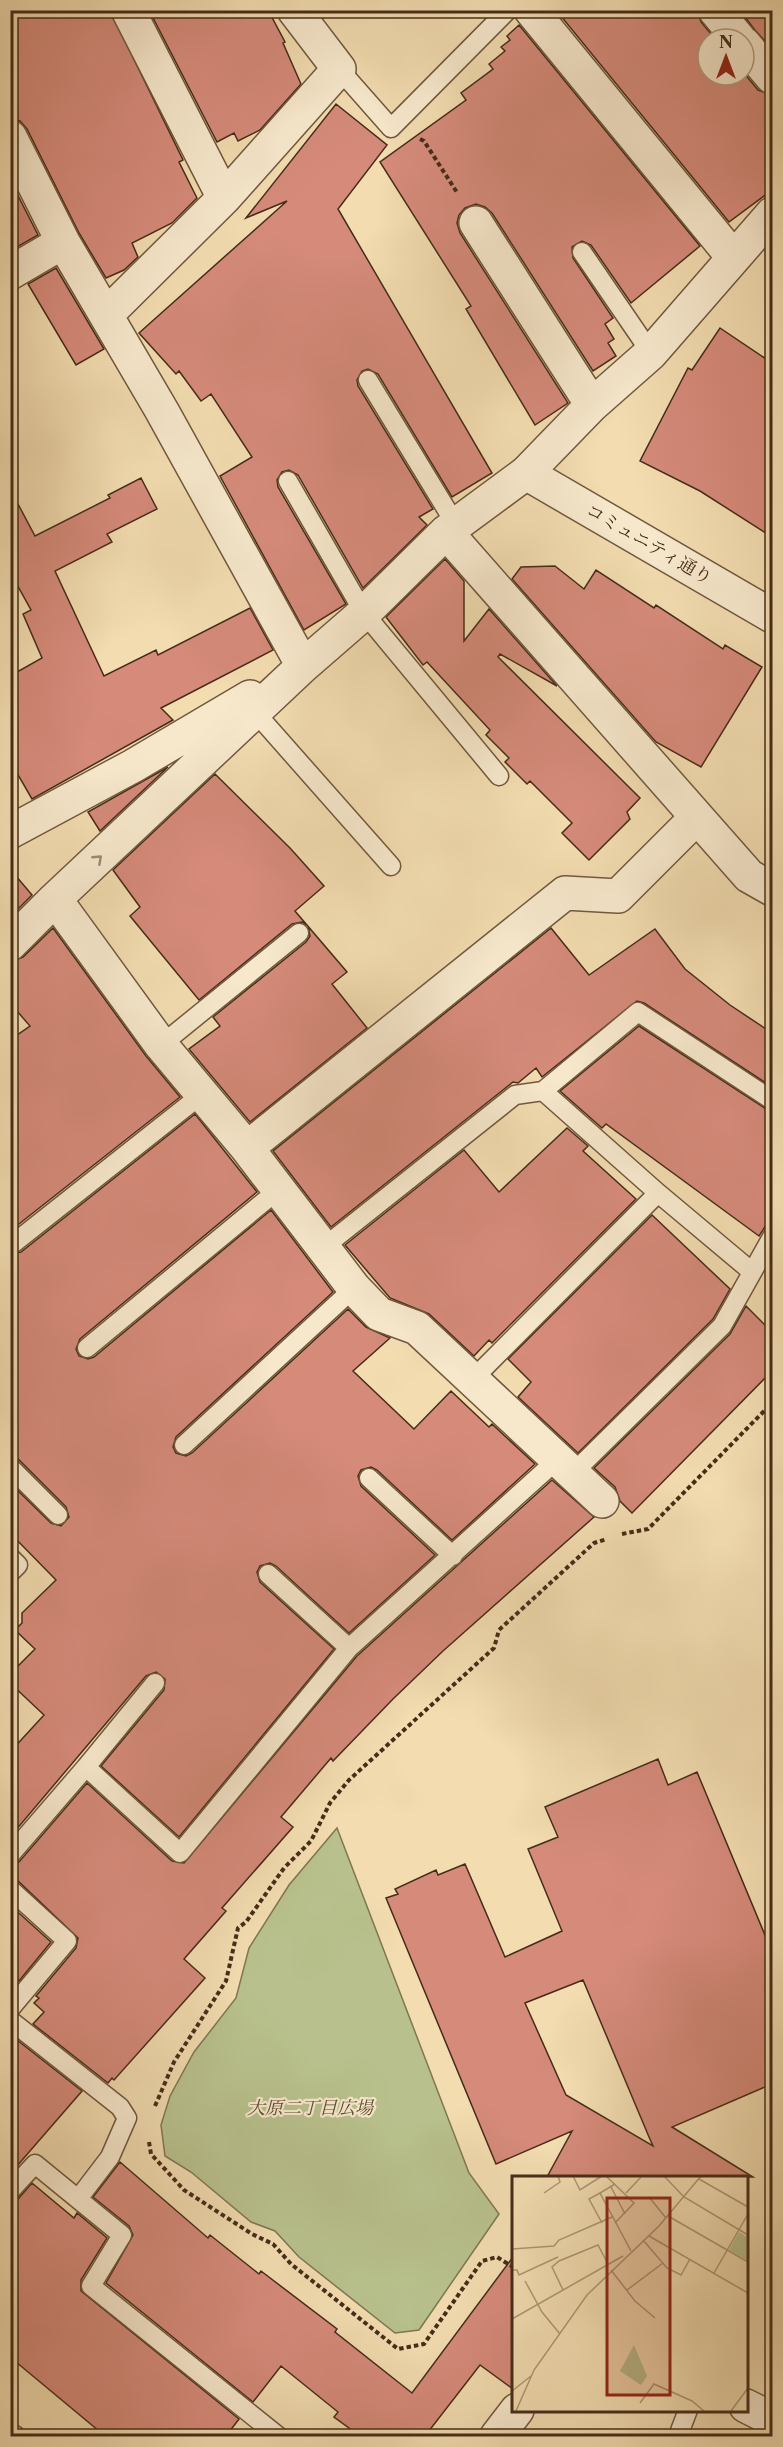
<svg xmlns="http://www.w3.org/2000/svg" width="783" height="2447" viewBox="0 0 783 2447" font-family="'Libre Caslon Text','Noto Serif JP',serif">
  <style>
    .green { fill: #b8c18d; stroke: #7f7652; stroke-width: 1.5 }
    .building { fill: #d58a7a; stroke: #462c18; stroke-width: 1.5; fill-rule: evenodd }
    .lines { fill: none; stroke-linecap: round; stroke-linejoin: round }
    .service-casing { stroke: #71583e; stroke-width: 21 }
    .minor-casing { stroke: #71583e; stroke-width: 36 }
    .tertiary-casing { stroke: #71583e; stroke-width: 36 }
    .path { stroke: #462c18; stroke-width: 4; stroke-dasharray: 4.5 3; stroke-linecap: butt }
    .service { stroke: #f7e8cc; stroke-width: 18 }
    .minor { stroke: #f7e8cc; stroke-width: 33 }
    .tertiary { stroke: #f7e8cc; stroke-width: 33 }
    .oneway { stroke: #9e8a72 }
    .labels { text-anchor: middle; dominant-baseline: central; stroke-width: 4.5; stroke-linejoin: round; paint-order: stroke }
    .street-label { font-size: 18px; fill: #462c18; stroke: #f7e8cc }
    .park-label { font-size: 18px; font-style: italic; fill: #5d4a2f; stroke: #f7e8cc }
    .inset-road { fill: none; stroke: #ad9673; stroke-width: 1.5 }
    .view { fill: #8f2418; fill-opacity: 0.15; stroke: #8f2418; stroke-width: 3 }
    .inset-edge { fill: none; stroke: #462c18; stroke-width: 3 }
  </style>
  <rect width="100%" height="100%" fill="#f2dcb0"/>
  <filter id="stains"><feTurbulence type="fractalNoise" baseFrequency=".00333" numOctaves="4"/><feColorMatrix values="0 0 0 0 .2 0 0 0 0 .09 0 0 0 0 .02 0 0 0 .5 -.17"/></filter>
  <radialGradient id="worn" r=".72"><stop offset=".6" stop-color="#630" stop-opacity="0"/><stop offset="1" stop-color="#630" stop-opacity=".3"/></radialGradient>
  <!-- green -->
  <path class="green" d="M337,1828L469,2173L499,2214L419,2330L395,2333L299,2257L275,2231L251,2222L191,2172L165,2156L161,2125L170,2096L194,2052L236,1998L249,1948L289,1885Z"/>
  <!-- building -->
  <path class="building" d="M10,10H110L183,160L179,162L197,198L172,223L132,243L138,257L124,270L106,278L79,233L27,129L20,121L10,118Z
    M149,10H268L285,42L283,43L301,84L260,130L238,141L234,133L217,142Z
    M556,10H697L701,22L715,39H708V75L744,73L758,90L772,95V190L729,222Z
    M740,10H772V49L754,29Z
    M519,25L700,246L631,303L591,245L582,241L572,247L573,258L613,318L605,324L614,339L608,343L616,356L593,371L492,213L485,207L476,204L465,208L459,215L457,223L460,233L568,403L535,425L466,309L471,306L380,162L466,100L461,93L493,69L489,64L505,51L501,47L510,40L507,36Z
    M336,104L387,145L338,209L492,473L452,497L378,374L368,369L362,371L357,380L358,386L433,509L419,517L427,525L363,588L298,475L289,470L282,472L277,480L278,487L346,604L304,630L220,476L252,457L211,394L201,401L179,371L176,374L139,333L287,201L246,218Z
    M10,180L38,235L10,251Z
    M56,268L104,349L76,365L28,284Z
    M720,328L772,363V537L700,491L640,461L688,368L692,370Z
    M141,478L157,509L107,534L112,542L55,571L104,676L156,650L158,655L250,608L273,650L161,708L173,720L32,799L10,761V676L42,658L23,614L31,610L10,572V489L35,536L110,498L108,495Z
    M445,559L464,581V641L489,609L557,686L500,654L498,657L640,798L627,812L630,819L589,860L562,833L572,823L530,781L527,784L505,762L509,758L486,735L490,730L427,662L423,665L386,617Z
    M555,566L584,589L596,570L654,608L656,605L723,649L725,645L762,667L701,767L656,742L512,579L521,567Z
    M168,767L100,831L88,812Z
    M215,774L290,848L324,886L295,911L347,972L332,984L367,1028L250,1122L189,1049L220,1026L213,1017L306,942L310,936L308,926L302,922L292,924L199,1000L130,916L140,907L113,870Z
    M10,869L32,895L10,917Z
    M53,928L146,1056L180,1097L10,1231V1040L30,1026L10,1003V962L23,957Z
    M551,928L589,975L655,929L685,969L730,1005L772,1033V1087L644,1003L637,1001L542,1077L536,1068L518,1083L513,1082L331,1227L273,1151Z
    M639,1026L766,1109L772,1111V1216L759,1236L606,1124L602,1128L560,1091Z
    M195,1114L257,1192L80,1339L76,1349L79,1356L88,1359L94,1357L271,1210L333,1292L176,1437L173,1447L176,1453L186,1456L192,1453L348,1309L366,1327L390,1338L353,1371L414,1429L451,1391L489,1427L492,1424L535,1464L452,1540L377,1470L371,1467L361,1470L358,1476L361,1486L435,1555L349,1633L276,1566L270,1563L260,1566L257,1572L260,1582L334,1649L179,1837L101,1766L164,1690L165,1679L156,1672L146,1676L10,1837V1752L44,1715L10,1683V1674L35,1649L15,1630L22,1623V1613L56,1580L10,1533V1483L51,1523L61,1526L69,1517L66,1507L18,1459L10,1456V1254L21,1252Z
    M567,1128L588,1146L583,1151L636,1199L492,1343L489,1340L474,1356L429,1314L390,1298L345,1245L464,1150L499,1192Z
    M652,1215L730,1289L713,1319L578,1453L518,1397L531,1382L508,1359Z
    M746,1306L772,1332V1371L632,1513L620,1501L615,1487L594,1468L730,1334Z
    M552,1480L594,1517L443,1651L393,1699L333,1761L331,1758L281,1817L293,1827L222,1908L226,1911L184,1959L205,1978L114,2080L112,2078L108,2083L33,2024L44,2012L34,2003L39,1998L36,1996L76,1948L78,1938L18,1881L10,1878V1866L19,1862L87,1783L172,1861L184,1863L357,1656Z
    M658,1759L668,1785L697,1772L772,1952V2084L672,2127L753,2177H547L572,2131L496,2164L386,1898L398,1894L395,1889L436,1870L438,1875L465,1864L505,1957L562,1931L528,1849L558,1837L545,1807ZM583,1980L649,2137L653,2146L566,2095L525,2003Z
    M10,1905L51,1942L19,1981L10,1974Z
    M17,2040L82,2091L10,2174V2047Z
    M120,2162L208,2238L210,2235L259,2274L261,2271L337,2329L335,2332L412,2393L513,2257V2389L480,2365L425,2436H360L334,2417L338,2412L281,2366L253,2402L106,2283L133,2235L129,2226L93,2197Z
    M32,2183L74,2218L77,2213L107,2238L81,2280V2291L239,2419L226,2436H105L10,2357V2202L18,2199Z"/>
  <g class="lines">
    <defs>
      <path id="service" d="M339,69L391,128L508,10
        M582,252L651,353
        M368,380L456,525
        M288,481L364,613L499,776
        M254,711L391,866
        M161,1045L299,933
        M543,1091L658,1193L751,1271
        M14,1243L201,1095
        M324,1247L515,1095L543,1091L638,1012L772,1100
        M87,1348L278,1190
        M472,1380L658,1193
        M184,1445L354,1288
        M10,1467L58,1515
        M572,1474L722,1326L772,1237
        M369,1478L453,1556
        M10,1557L18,1565L10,1573
        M268,1574L349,1648
        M86,1767L155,1683
        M10,1855L86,1767L180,1853L349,1648L558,1459
        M10,1889L67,1941L10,2009
        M10,2020L120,2107L127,2118L110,2157L78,2199
        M10,2191L35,2164L122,2235L91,2286L278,2436
        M14,2436L15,2435
        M678,2436L688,2410"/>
      <path id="minor" d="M128,10L224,198
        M531,10L733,257
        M715,10L739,39
        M744,44L772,77
        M10,137L63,242L162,411L303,666
        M476,223L592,405
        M10,273L63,242
        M106,315L224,198L339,69L294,10
        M446,532L749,876L772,889
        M10,832L133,766L250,697
        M55,899L161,1045L247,1148L354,1288L379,1314L417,1328L602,1501
        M10,944L55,899L303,666L364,613L446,532L526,473L592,405L651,353L772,214
        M247,1148L565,893L618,896L697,817
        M746,2406L772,2419
        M497,2436L517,2410"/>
      <path id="tertiary" d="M526,473L772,616"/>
    </defs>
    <!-- service casing -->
    <use href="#service" class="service-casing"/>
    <!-- minor casing -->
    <use href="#minor" class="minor-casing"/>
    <!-- tertiary casing -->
    <use href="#tertiary" class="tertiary-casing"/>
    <!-- path -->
    <path class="path" d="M420,139L424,141L458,194
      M622,1534L648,1529L772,1403
      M155,2106L174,2062L226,1981L238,1928L246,1922L284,1868L311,1841L330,1803L349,1780L494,1648L499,1630L594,1543L607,1539
      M149,2142L151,2154L184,2190L252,2234L273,2244L291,2264L398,2349L424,2344L482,2261L497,2257L513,2267"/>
    <!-- service -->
    <use href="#service" class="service"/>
    <!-- minor -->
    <use href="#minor" class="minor"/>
    <!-- tertiary -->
    <use href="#tertiary" class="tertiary"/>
  </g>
  <!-- one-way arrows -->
  <defs><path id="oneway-chevron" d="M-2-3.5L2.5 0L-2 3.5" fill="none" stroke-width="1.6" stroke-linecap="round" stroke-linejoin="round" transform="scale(1.5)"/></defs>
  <use class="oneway" href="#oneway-chevron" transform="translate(98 859) rotate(-43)"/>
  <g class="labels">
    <!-- street labels -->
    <g class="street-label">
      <text transform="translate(649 544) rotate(30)">コミュニティ通り</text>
    </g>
    <!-- park labels -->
    <g class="park-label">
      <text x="310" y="2108">大原二丁目広場</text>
    </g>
  </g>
  <!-- overview -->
  <g transform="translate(512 2176)">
    <rect width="236" height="236" fill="#f2dcb0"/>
    <path d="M227,56L235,61V84L217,74ZM122,169L135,200L129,209L108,195Z" fill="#b8c18d"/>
    <path class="inset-road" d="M61,0L68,14L90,0M94,0L122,27L103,47M152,0L172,21L236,59M187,3L236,31M103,8L88,17L119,75M99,11L113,38M32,17L48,6L46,0M88,17L77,23L90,47M114,17L130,0M137,21L154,42M156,40L236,86M137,60L236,117M131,64L155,92L169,99L178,83M0,73L42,70L47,64L100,41M0,94H5L7,99L46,81M99,94L123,125L143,142M202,97L236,38M13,105L30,136L48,158M51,114L40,91L47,85L86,69L96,88M115,114L151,87M0,143L111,80M0,215L19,200M128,227L142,208L180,225L192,235M4,235L22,194L75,119L147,50L189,0M219,235L236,212"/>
    <path class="view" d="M95,22H158V219H95Z"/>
    <rect width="236" height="236" class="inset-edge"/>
  </g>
  <!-- margin -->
  <rect width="783" height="2447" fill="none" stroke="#f2dcb0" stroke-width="36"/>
  <rect x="12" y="12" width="759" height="2423" fill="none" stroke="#462c18" stroke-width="3"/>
  <rect x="18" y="18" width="747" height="2411" fill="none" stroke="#462c18" stroke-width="1.5"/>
  <!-- north arrow -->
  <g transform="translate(726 57)"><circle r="28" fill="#f7e8cc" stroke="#b09d84" stroke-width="1.5"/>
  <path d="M0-4.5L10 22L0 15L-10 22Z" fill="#8f2418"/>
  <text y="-9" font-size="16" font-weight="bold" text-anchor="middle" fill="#462c18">N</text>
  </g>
  <rect width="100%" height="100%" filter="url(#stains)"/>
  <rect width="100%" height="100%" fill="url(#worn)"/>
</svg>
